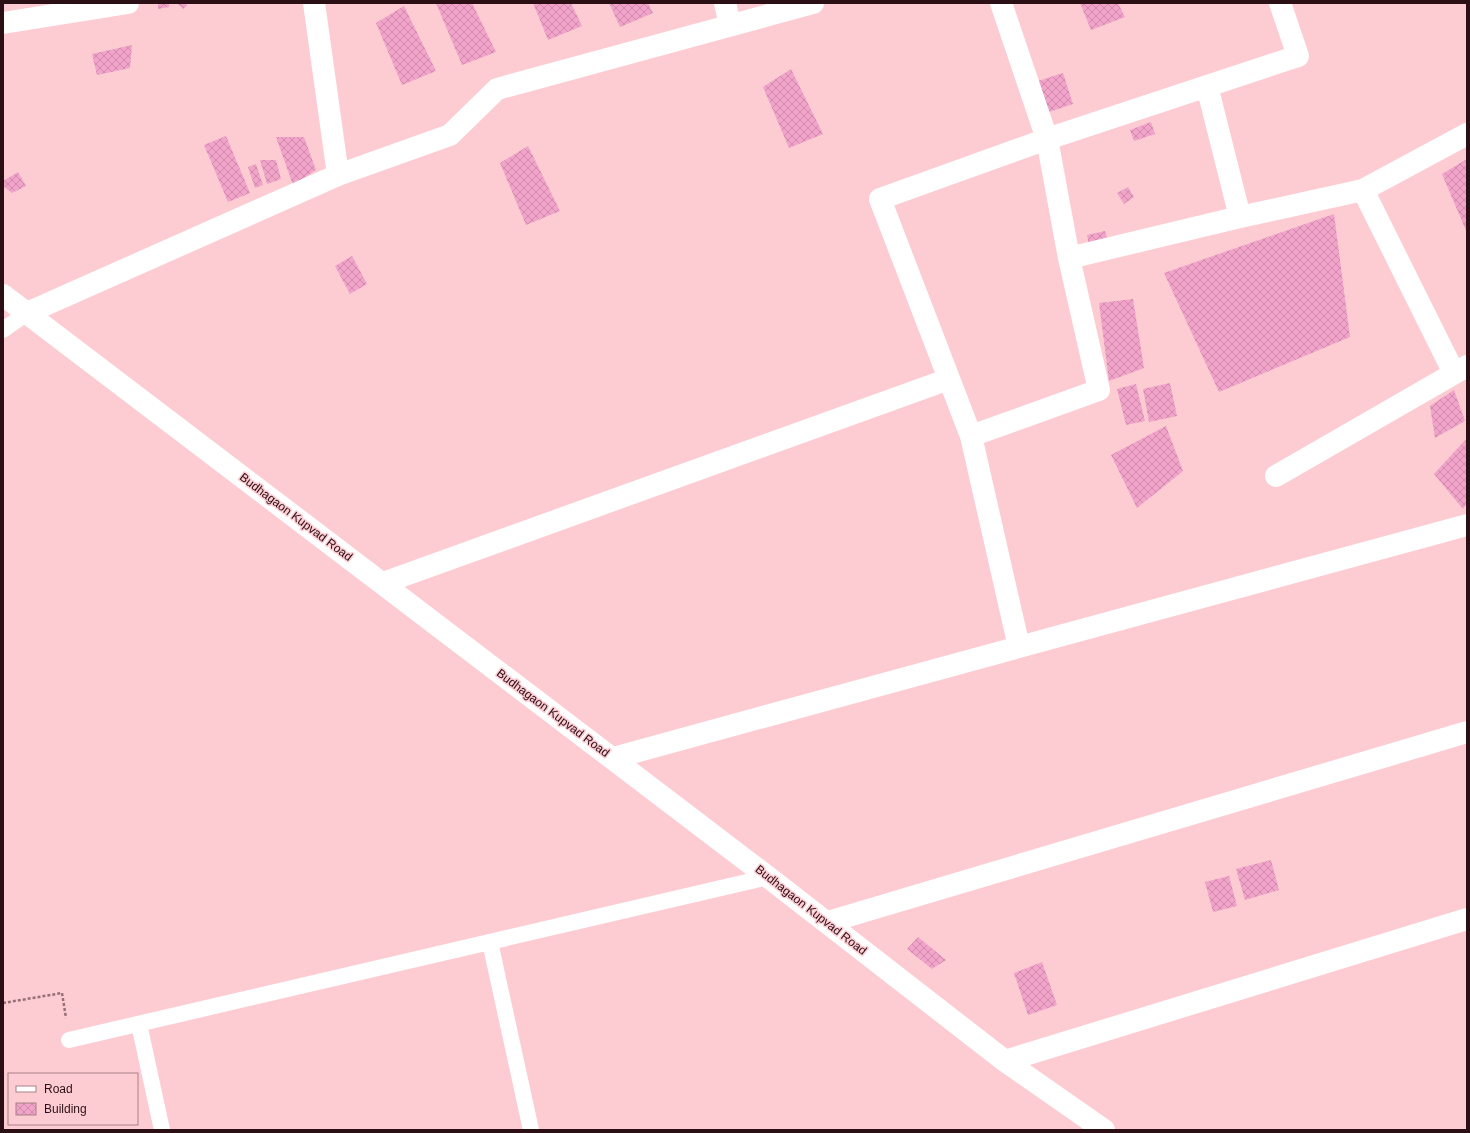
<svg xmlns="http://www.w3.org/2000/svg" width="1470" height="1133" viewBox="0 0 1470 1133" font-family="Arial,sans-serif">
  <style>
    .building { fill: url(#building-cross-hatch) }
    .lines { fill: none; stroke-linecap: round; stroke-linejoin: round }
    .path { stroke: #977077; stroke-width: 2.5; stroke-dasharray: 3 2; stroke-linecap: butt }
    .lane { stroke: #fff; stroke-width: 16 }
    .street { stroke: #fff; stroke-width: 22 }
    .labels { text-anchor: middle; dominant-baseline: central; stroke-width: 3; stroke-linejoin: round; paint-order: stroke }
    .street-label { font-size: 12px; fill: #2b0f15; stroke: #fdccd3 }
  </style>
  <defs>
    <pattern id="building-cross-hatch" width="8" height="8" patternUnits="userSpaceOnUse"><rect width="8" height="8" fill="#f1a3c9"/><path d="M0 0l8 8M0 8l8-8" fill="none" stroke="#cf8bac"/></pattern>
  </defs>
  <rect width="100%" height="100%" fill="#fdccd3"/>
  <!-- building -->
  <path class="building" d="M158,3H169V7L158,9Z
    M177,3H185L187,5L183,9Z
    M436,3H472L496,52L462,65Z
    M533,3H571L582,26L548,40Z
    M609,3H648L653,13L620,27Z
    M1080,3H1118L1125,17L1091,30Z
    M404,6L436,71L402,85L376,23Z
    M132,45L130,68L97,75L92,54Z
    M791,69L823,134L789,148L763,87Z
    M1063,73L1073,104L1046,113L1035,82Z
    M1151,122L1155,134L1134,141L1130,130Z
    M226,136L250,193L228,202L204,145Z
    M276,137H304L316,170L293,185Z
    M528,146L560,211L526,225L500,163Z
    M1467,159V233L1442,174Z
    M260,160H276L281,179L267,184Z
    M256,164L263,185L255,188L248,167Z
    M18,172L26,186L12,193L3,186V181Z
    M1128,187L1134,197L1124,204L1117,193Z
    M1334,214L1350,337L1219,392L1164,273Z
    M1105,231L1108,241L1089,245L1087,235Z
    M352,256L367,284L350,294L335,266Z
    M1133,299L1144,368L1109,381L1099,303Z
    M1170,383L1177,416L1149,422L1143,389Z
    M1136,384L1145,421L1126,425L1117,389Z
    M1454,390L1465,421L1435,438L1430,406Z
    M1166,426L1183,471L1137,508L1111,455Z
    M1467,438V503L1463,509L1434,474Z
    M1271,860L1279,890L1245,900L1236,869Z
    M1229,876L1237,906L1213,912L1205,882Z
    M918,937L946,960L932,969L907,949Z
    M1042,962L1057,1005L1028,1015L1014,973Z"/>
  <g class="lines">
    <!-- path -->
    <path class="path" d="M3,1003L62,993L66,1018"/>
    <!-- lane -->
    <path class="lane" d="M3,330L27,313
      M490,942L531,1130
      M139,1024L162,1130
      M69,1040L768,877"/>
    <!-- street -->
    <path class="street" d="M314,3L338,175
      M725,3L730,25
      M1001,3L1047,139L880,199L971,436L1099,390L1069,258L1047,139L1298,56L1280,3
      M3,23L128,3
      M1207,86L1240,217
      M1363,190L1454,373
      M1069,258L1240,217L1363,190L1467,134
      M3,295L768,877L1005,1061L1104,1130
      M27,313L338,175L450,135L497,89L813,3
      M1276,476L1467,366
      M383,583L949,379
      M1019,647L1467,525
      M613,758L1019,647L971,436
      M828,922L1467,732
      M1005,1061L1467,919"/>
  </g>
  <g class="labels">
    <!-- street labels -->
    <g class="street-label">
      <text transform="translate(296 517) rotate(37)">Budhagaon Kupvad Road</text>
      <text transform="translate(553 713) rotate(37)">Budhagaon Kupvad Road</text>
      <text transform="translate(811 910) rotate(38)">Budhagaon Kupvad Road</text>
    </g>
  </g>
  <!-- border -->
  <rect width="1470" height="1133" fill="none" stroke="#2b0f15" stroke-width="8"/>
  <!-- legend -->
  <rect x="8" y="1073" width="130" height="52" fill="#fdccd3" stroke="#a98087"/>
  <rect x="16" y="1086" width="20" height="6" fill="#ffffff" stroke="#a98087"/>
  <text x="44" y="1093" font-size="12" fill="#2b0f15">Road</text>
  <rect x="16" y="1103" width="20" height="12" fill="url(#building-cross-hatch)" stroke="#a98087"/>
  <text x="44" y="1113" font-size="12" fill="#2b0f15">Building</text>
</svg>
